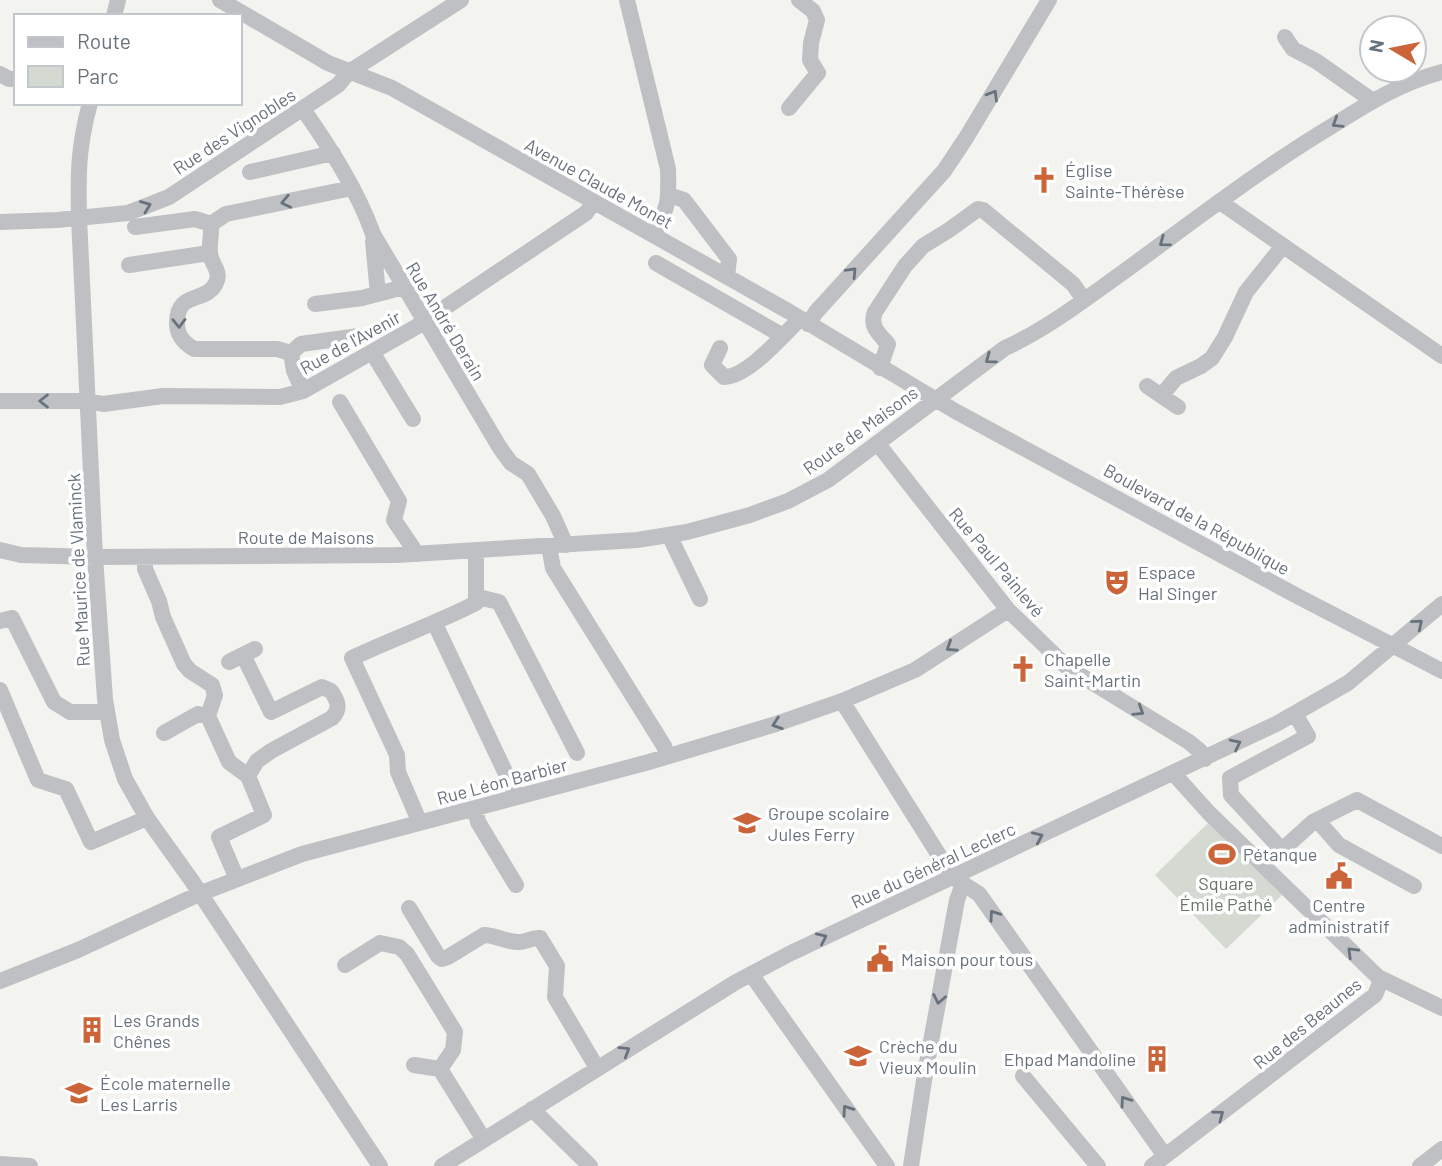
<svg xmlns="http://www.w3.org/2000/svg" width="1442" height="1166" viewBox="0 0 1442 1166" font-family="Barlow,sans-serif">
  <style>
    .park { fill: #d4dad2 }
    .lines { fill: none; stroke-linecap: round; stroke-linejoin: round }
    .minor { stroke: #bec0c3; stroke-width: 16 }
    .oneway { stroke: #67727d }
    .labels { text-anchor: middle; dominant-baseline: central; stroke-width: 7; stroke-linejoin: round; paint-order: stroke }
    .street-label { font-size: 18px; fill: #67727d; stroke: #fff }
    .poi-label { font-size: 18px; fill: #67727d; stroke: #fff; text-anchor: start }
    .park-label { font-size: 18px; fill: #677564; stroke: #fff }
  </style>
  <rect width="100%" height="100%" fill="#f3f4f0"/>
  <!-- park -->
  <path class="park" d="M1208,823L1282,895L1226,949L1155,875Z"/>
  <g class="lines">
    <!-- minor -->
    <path class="minor" d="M220,0L328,63L392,88L788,311L955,411L1299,597L1442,671
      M627,0L668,169C669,202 669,206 653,235
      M114,16L118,0
      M1285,37L1293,49L1316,61L1373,101
      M0,74L9,79H16
      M90,103C78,147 78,174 79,218L95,557L105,699L112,740L125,779L147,818L192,881L380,1166
      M789,108L818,73L810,60L811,43L817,20L813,11L799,0
      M303,109C330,148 357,189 373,234L500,448L511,463L528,474L553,516L566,545
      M250,172L333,153
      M669,195L684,200L729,259L727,277
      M1220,202L1442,356
      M0,222L57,220L128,213L169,197L338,85L349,72L461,0
      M211,224C212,234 209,243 210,252C210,264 222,270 216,283C206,304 177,290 177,323C177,336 184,343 194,349H277L291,353
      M211,224L226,214L352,188
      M135,227L195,219L211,224
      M373,241L378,294
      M656,263L783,336
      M129,265L209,253
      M315,304L362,298L404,287
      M808,324L816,312L944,171L966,138L1049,0
      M720,348L712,365L724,377C748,377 782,336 800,319
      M372,352L413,419
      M291,353L301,344L359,336
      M291,353L294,371L303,391
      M880,368L888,344C879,334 869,326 875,312L905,266L923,246L949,230L978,209L983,210L1073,284L1084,300
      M1147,386L1178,407
      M1162,395L1176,378L1201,366L1212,358L1225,337L1246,292L1282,247
      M0,401H88L103,404L163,396L280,397L303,391L416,327L574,221L586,213L593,203
      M340,402L399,501L394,520L417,554
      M878,444L1008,610L1067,667L1189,742L1200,751L1205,759
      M669,535L700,599
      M549,546L553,568L664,746L667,756
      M0,550L21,555L95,557L397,555L637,540L687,532L750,515L788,501L828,480L1005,348C1047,329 1084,300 1122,273C1191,223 1259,170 1332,126C1367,104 1402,82 1442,72
      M145,557V569L159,601L163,617L184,664L190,671L212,685L215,695L208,716
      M478,597L499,602L577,753
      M0,621L12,618L54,702L70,712H107
      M435,624L517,797
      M243,655L271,712L322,687L331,691C338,701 341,709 332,718L271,751L257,761L248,776
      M229,662L255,649
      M0,690L38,780L66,789L91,842L147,818
      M842,701L947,868L957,880L979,894L1165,1156
      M1295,714L1308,736L1230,778L1231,795L1282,850L1313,822L1357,800L1442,846
      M164,733L198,714L208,716L229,762L248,776L264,815L219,837L237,879
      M475,808L478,822L516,885
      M1317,820L1339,845L1414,886
      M420,823L398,772L397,755L352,658C394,638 435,624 476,603V551
      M409,908L438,956L442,959L448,957L484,935C495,935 506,942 518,942C526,943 531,937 540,938L557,966L555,997L597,1068
      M345,965L380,943L399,947L407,954L455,1032L453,1050L440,1069L414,1065
      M751,974L887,1166
      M1378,977L1442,1008
      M0,981L78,950L199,894L302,854L649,762L776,724L842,701L915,670L1008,610
      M440,1069L484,1140
      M1023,1076L1098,1166
      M532,1109L590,1166
      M0,1164L30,1166
      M442,1166L736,982L791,953L1278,723L1348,683L1442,604
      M911,1166L925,1074L957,900L963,884
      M1152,1166L1375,995L1380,983L1378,977L1209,813L1174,774
      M1420,1166L1442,1149"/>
  </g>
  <!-- one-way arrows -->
  <defs><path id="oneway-chevron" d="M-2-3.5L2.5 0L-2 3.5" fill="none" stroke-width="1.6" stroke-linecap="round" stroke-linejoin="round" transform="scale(1.75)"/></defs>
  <g class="oneway">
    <use href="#oneway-chevron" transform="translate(993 95) rotate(-59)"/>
    <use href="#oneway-chevron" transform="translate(1337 123) rotate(148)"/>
    <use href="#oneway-chevron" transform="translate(286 202) rotate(168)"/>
    <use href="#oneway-chevron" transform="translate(146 206) rotate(-21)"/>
    <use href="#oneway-chevron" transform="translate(1164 242) rotate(144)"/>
    <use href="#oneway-chevron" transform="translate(852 272) rotate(-47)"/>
    <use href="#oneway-chevron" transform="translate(179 323) rotate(89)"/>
    <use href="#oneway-chevron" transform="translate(990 359) rotate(144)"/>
    <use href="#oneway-chevron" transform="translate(44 401) rotate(-180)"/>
    <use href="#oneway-chevron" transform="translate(1418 624) rotate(-40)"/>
    <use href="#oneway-chevron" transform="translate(951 647) rotate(147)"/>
    <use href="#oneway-chevron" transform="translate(1139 711) rotate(32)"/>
    <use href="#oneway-chevron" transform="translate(777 724) rotate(161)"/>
    <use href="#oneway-chevron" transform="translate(1236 744) rotate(-26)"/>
    <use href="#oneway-chevron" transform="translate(1038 837) rotate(-24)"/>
    <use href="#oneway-chevron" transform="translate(994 915) rotate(-125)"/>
    <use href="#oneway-chevron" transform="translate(822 938) rotate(-25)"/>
    <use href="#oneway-chevron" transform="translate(1352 952) rotate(-136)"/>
    <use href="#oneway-chevron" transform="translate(939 999) rotate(101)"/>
    <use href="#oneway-chevron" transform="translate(625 1051) rotate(-32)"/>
    <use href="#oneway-chevron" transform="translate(1125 1101) rotate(-125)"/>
    <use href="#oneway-chevron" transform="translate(847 1110) rotate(-125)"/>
    <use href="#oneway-chevron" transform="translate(1219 1115) rotate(-37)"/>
  </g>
  <!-- icons -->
  <defs>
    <symbol id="church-bare" viewBox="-9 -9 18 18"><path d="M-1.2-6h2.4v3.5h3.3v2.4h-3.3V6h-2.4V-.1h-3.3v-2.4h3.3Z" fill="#cb6539" stroke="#fff" stroke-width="2.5" paint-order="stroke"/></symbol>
    <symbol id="theatre-bare" viewBox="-9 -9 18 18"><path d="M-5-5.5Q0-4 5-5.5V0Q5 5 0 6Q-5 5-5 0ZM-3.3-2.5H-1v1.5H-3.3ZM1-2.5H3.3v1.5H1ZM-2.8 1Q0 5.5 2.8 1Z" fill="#cb6539" stroke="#fff" stroke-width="2.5" paint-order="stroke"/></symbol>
    <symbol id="school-bare" viewBox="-9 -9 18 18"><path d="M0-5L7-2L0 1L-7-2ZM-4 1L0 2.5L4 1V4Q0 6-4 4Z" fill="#cb6539" stroke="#fff" stroke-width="2.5" paint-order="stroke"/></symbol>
    <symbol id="stadium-bare" viewBox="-9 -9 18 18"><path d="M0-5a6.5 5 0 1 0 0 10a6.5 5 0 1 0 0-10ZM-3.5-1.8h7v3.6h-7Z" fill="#cb6539" stroke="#fff" stroke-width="2.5" paint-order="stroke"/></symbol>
    <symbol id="civic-bare" viewBox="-9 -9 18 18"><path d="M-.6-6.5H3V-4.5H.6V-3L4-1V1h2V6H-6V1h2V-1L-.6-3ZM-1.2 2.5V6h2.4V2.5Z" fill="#cb6539" stroke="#fff" stroke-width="2.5" paint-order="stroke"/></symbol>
    <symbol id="building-bare" viewBox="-9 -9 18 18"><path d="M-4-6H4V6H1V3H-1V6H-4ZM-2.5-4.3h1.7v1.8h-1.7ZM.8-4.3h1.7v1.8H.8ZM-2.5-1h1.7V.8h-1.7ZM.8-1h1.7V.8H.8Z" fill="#cb6539" stroke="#fff" stroke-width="2.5" paint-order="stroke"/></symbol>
  </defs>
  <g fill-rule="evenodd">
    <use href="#church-bare" x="1025" y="161" width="38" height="38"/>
    <use href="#theatre-bare" x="1098" y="563" width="38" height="38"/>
    <use href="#church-bare" x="1004" y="650" width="38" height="38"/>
    <use href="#school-bare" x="728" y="804" width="38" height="38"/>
    <use href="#stadium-bare" x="1203" y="835" width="38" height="38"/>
    <use href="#civic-bare" x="1320" y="857" width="38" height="38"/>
    <use href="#civic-bare" x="861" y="940" width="38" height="38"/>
    <use href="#building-bare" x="73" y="1011" width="38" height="38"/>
    <use href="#school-bare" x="839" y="1037" width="38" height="38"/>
    <use href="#building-bare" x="1138" y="1040" width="38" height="38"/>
    <use href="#school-bare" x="60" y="1074" width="38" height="38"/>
  </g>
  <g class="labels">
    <!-- street labels -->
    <g class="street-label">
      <text transform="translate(234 131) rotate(-33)">Rue des Vignobles</text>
      <text transform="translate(599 183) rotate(29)">Avenue Claude Monet</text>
      <text transform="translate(446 321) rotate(59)">Rue André Derain</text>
      <text transform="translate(350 342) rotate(-29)">Rue de l'Avenir</text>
      <text transform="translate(860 430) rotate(-36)">Route de Maisons</text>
      <text transform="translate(1197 519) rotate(29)">Boulevard de la République</text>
      <text x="306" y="537">Route de Maisons</text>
      <text transform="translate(997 562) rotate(50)">Rue Paul Painlevé</text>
      <text transform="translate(78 570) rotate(-93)">Rue Maurice de Vlaminck</text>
      <text transform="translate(502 781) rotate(-15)">Rue Léon Barbier</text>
      <text transform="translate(933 865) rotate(-25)">Rue du Général Leclerc</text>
      <text transform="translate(1307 1023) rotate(-39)">Rue des Beaunes</text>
    </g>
    <!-- poi labels -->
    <g class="poi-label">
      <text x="1065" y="170">Église<tspan x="1065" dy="21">Sainte-Thérèse</tspan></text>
      <text x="1138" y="572">Espace<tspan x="1138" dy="21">Hal Singer</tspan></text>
      <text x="1044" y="659">Chapelle<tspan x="1044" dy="21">Saint-Martin</tspan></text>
      <text x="768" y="813">Groupe scolaire<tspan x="768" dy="21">Jules Ferry</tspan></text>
      <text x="1243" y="854">Pétanque</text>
      <text x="1339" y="905" text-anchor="middle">Centre<tspan x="1339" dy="21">administratif</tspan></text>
      <text x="901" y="959">Maison pour tous</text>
      <text x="113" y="1020">Les Grands<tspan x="113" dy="21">Chênes</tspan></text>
      <text x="879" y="1046">Crèche du<tspan x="879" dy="21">Vieux Moulin</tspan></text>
      <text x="1136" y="1059" text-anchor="end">Ehpad Mandoline</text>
      <text x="100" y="1083">École maternelle<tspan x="100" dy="21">Les Larris</tspan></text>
    </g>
    <!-- park labels -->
    <g class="park-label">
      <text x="1226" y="883">Square<tspan x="1226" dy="21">Émile Pathé</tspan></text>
    </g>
  </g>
  <!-- legend -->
  <rect x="14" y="14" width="228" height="91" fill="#ffffff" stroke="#c2c7cb" stroke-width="2"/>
  <rect x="28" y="37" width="35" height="10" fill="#bec0c3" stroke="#c2c7cb" stroke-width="2"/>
  <text x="77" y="49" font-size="21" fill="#67727d">Route</text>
  <rect x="28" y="66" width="35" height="21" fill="#d4dad2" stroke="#c2c7cb" stroke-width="2"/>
  <text x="77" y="84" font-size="21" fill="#67727d">Parc</text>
  <!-- north arrow -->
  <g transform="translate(1393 49) rotate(280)"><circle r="33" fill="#ffffff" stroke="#c2c7cb" stroke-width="2"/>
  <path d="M0-5L12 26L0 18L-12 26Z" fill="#cb6539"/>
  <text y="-10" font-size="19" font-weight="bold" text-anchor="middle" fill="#67727d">N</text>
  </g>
</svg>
